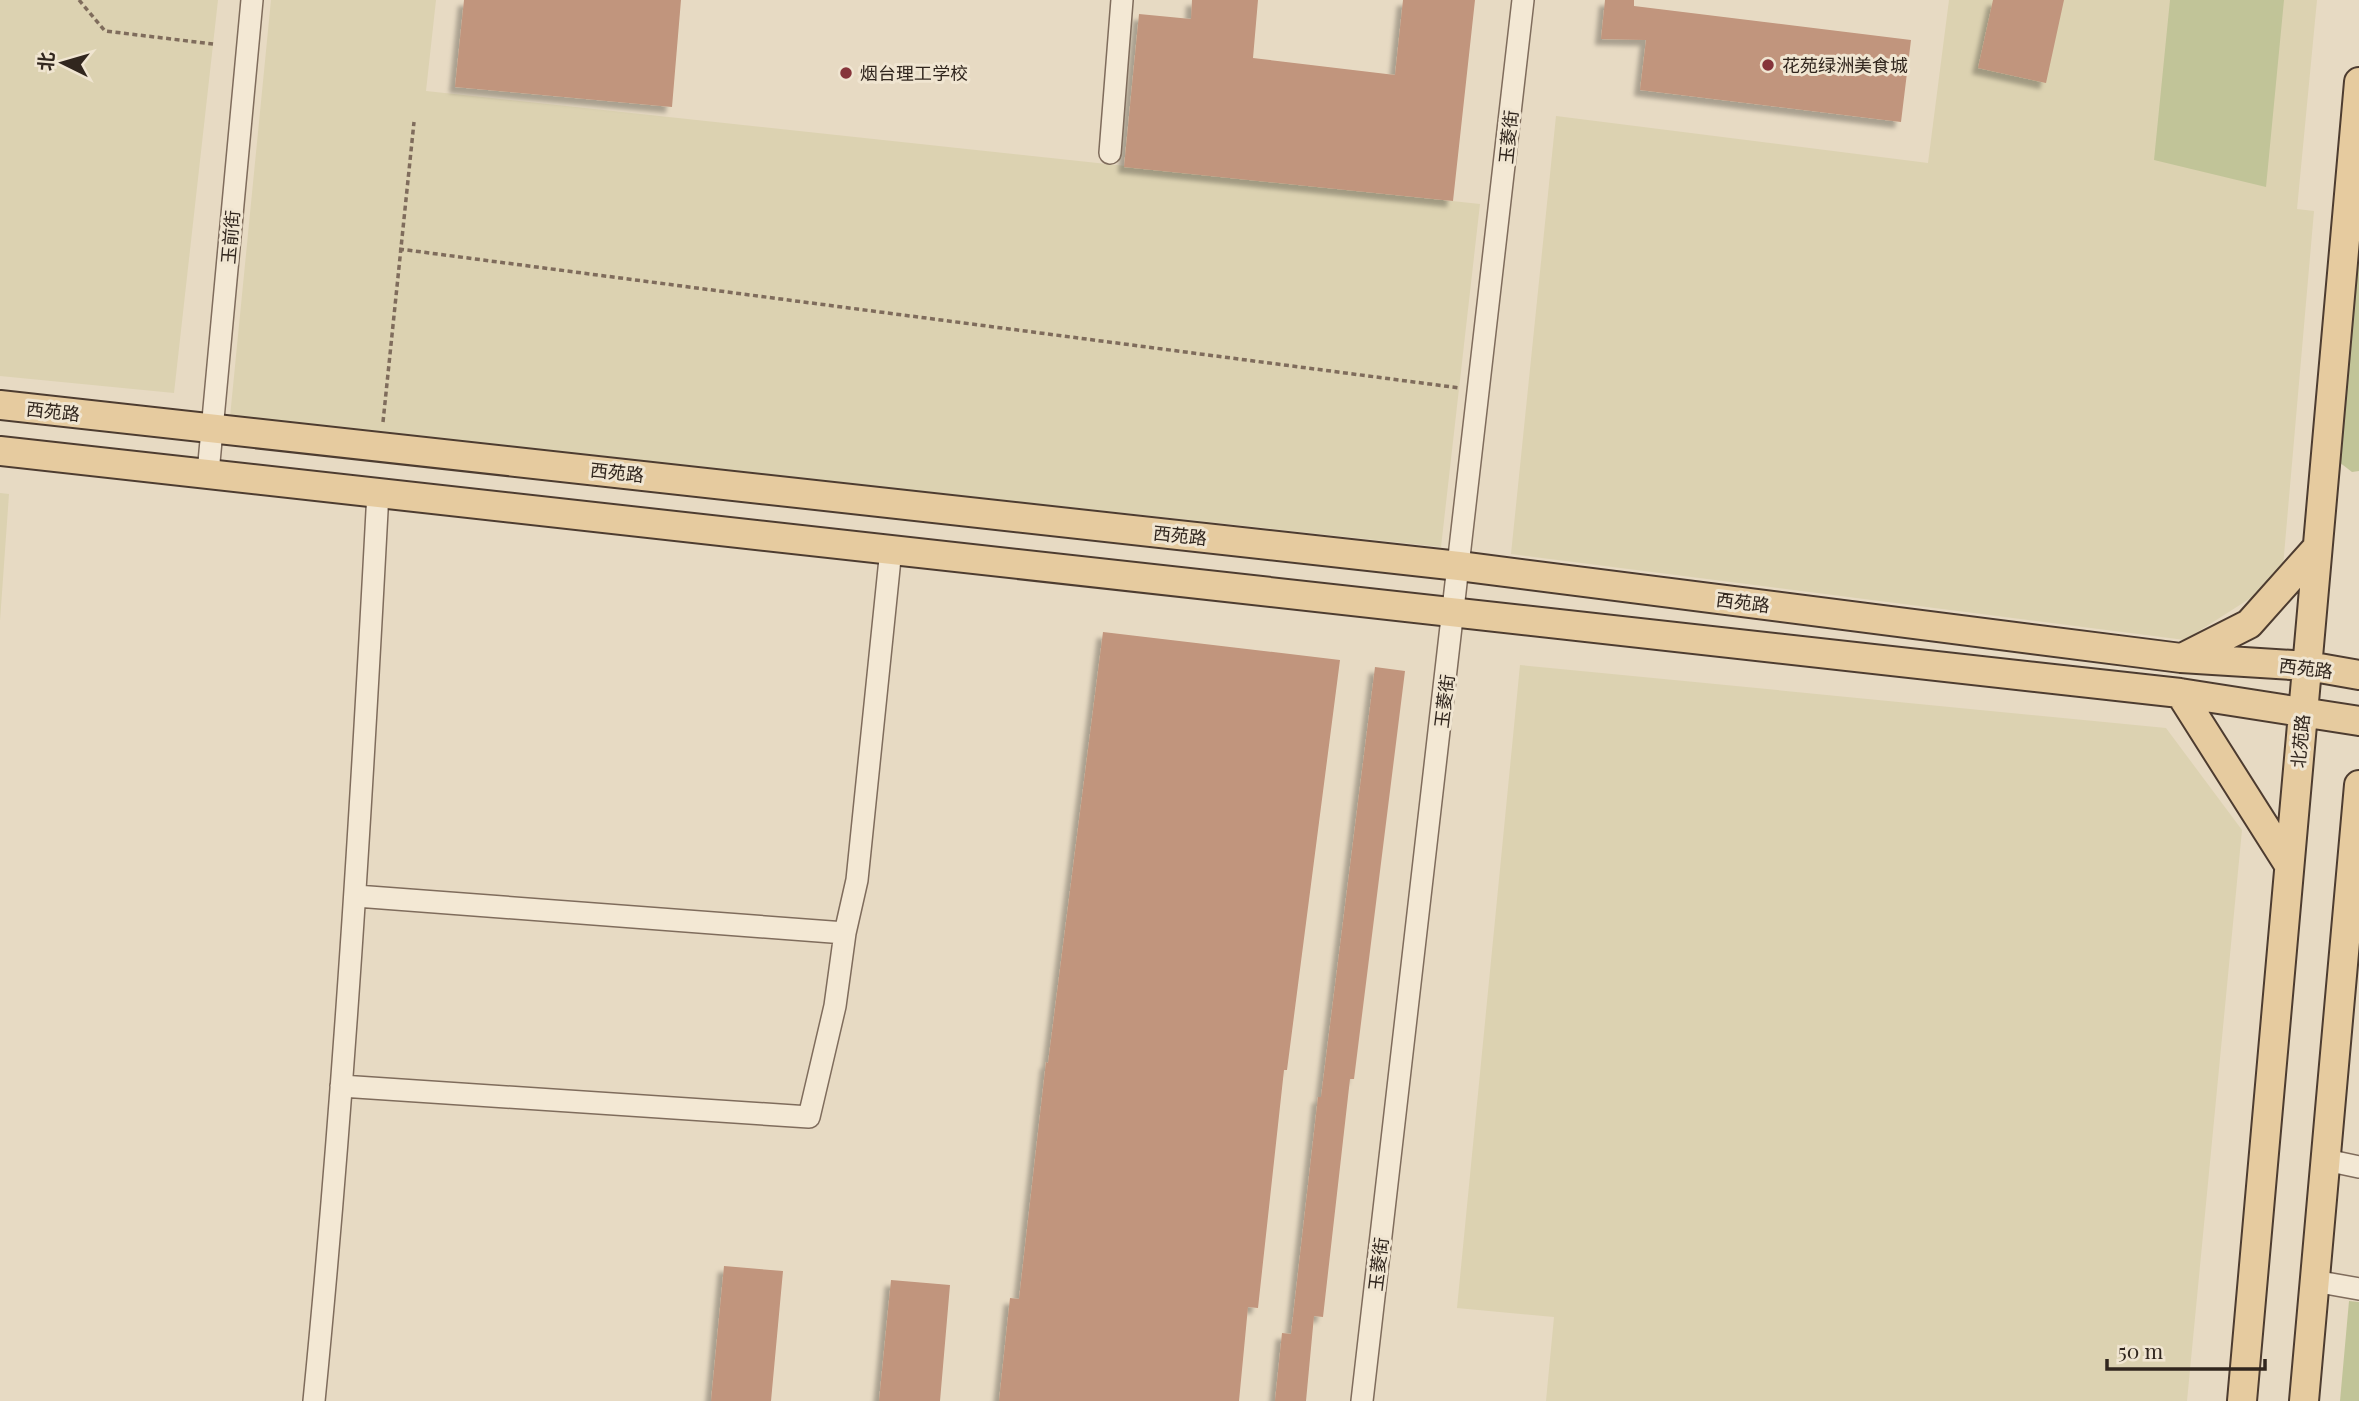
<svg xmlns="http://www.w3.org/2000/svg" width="2359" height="1401" viewBox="0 0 2359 1401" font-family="'Playfair Display','Noto Sans SC',serif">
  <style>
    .farmland { fill: #dcd2b1 }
    .green { fill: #c1c498 }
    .building { fill: #c1957d; filter: url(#shadow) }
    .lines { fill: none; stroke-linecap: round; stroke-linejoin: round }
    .minor-casing { stroke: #7f6c5c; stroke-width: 24 }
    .major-casing { stroke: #4d3c30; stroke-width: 32 }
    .path { stroke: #7f6c5c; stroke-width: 3.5; stroke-dasharray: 5 3.5; stroke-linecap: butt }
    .minor { stroke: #f3e8d4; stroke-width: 21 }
    .major { stroke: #e6cb9f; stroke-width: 28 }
    .poi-dot { fill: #86343a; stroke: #f0e5d1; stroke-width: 2.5 }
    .labels { text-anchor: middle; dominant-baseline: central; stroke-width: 6; stroke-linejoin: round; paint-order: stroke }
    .poi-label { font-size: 18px; fill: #31261e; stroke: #f0e5d1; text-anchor: start }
    .street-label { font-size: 18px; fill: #31261e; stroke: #f0e5d1 }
  </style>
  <defs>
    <filter id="shadow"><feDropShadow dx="-6" dy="6" stdDeviation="2" flood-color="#0004"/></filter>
  </defs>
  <rect width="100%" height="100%" fill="#e7dac3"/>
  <!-- farmland -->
  <path class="farmland" d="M0,0H218L174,393L0,376Z
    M271,0H436L426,91L1480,204L1441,547L230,417Z
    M1949,0H2317L2297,209L2314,211L2282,578L2185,640L1511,554L1556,116L1928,163Z
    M0,493L9,494L0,621Z
    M1520,665L2166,728L2242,830L2187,1401H1546L1554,1317L1457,1308Z"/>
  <!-- green -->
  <path class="green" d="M2170,0H2284L2266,187L2154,160Z
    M2359,230V471L2352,472L2339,462Z
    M2349,1301L2359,1302V1401H2340Z"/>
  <!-- building -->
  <path class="building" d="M464,0H681L672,107L455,87Z
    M1192,0H1258L1253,58L1395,75L1403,0H1475L1453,201L1124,167L1139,14L1191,19Z
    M1605,0H1634V6L1911,40L1901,122L1640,90L1646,40L1601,39Z
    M1993,0H2064L2046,83L1978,68Z
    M1103,632L1340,660L1287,1070H1284L1258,1308L1248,1307L1239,1401H999L1010,1298L1019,1299L1046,1062L1048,1063Z
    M1375,667L1405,671L1354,1079H1350L1323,1317L1314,1316L1306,1401H1275L1282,1333L1291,1334L1318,1097H1321Z
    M724,1266L783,1271L771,1401H711Z
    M891,1280L950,1285L940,1401H879Z"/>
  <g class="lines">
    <defs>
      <path id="minor" d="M1110,153L1122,0
        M208,473L252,0
        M356,896L845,933
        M341,1086L809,1117L835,1006L845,933L857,880L891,549
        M2326,1160L2359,1167
        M2314,1281L2359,1289
        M314,1401C344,1098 362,795 378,492
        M1362,1401L1523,0"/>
      <path id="major" d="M0,405L1459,566L2181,658L2308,666L2359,675
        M0,451L2180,693L2359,721
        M2182,658L2249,624L2316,549
        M2180,693L2289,865
        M2242,1401L2359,82
        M2304,1401L2359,785"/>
    </defs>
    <!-- minor casing -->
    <use href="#minor" class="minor-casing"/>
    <!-- major casing -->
    <use href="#major" class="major-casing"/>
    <!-- path -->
    <path class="path" d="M79,0L105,31L213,44
      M399,249L1460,388
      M383,422L414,122"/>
    <!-- minor -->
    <use href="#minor" class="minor"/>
    <!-- major -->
    <use href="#major" class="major"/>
  </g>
  <!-- markers -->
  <g class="poi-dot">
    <circle cx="1768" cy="65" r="7"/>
    <circle cx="846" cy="73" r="7"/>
  </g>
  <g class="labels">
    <!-- poi labels -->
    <g class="poi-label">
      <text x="1782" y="65">花苑绿洲美食城</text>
      <text x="860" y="73">烟台理工学校</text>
    </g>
    <!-- street labels -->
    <g class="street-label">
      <text transform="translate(1508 137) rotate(-84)">玉菱街</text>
      <text transform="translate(230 237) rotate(-85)">玉前街</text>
      <text transform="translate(53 411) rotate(6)">西苑路</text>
      <text transform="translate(617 472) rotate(6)">西苑路</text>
      <text transform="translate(1180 535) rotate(6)">西苑路</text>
      <text transform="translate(1743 602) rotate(7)">西苑路</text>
      <text transform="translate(2306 668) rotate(7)">西苑路</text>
      <text transform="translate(1444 701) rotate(-83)">玉菱街</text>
      <text transform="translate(2300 741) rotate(-85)">北苑路</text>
      <text transform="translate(1378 1264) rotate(-83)">玉菱街</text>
    </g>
  </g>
  <!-- north arrow -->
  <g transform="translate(63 63) rotate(275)" stroke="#f0e5d1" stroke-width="5" paint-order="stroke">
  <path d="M0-5L12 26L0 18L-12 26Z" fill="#31261e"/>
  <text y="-10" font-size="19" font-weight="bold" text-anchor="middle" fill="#31261e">北</text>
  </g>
  <!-- scale -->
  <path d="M2107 1359v10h158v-10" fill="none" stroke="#31261e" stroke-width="3.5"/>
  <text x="2118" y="1359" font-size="21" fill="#31261e" stroke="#f0e5d1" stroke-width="5" paint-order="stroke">50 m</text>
</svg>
